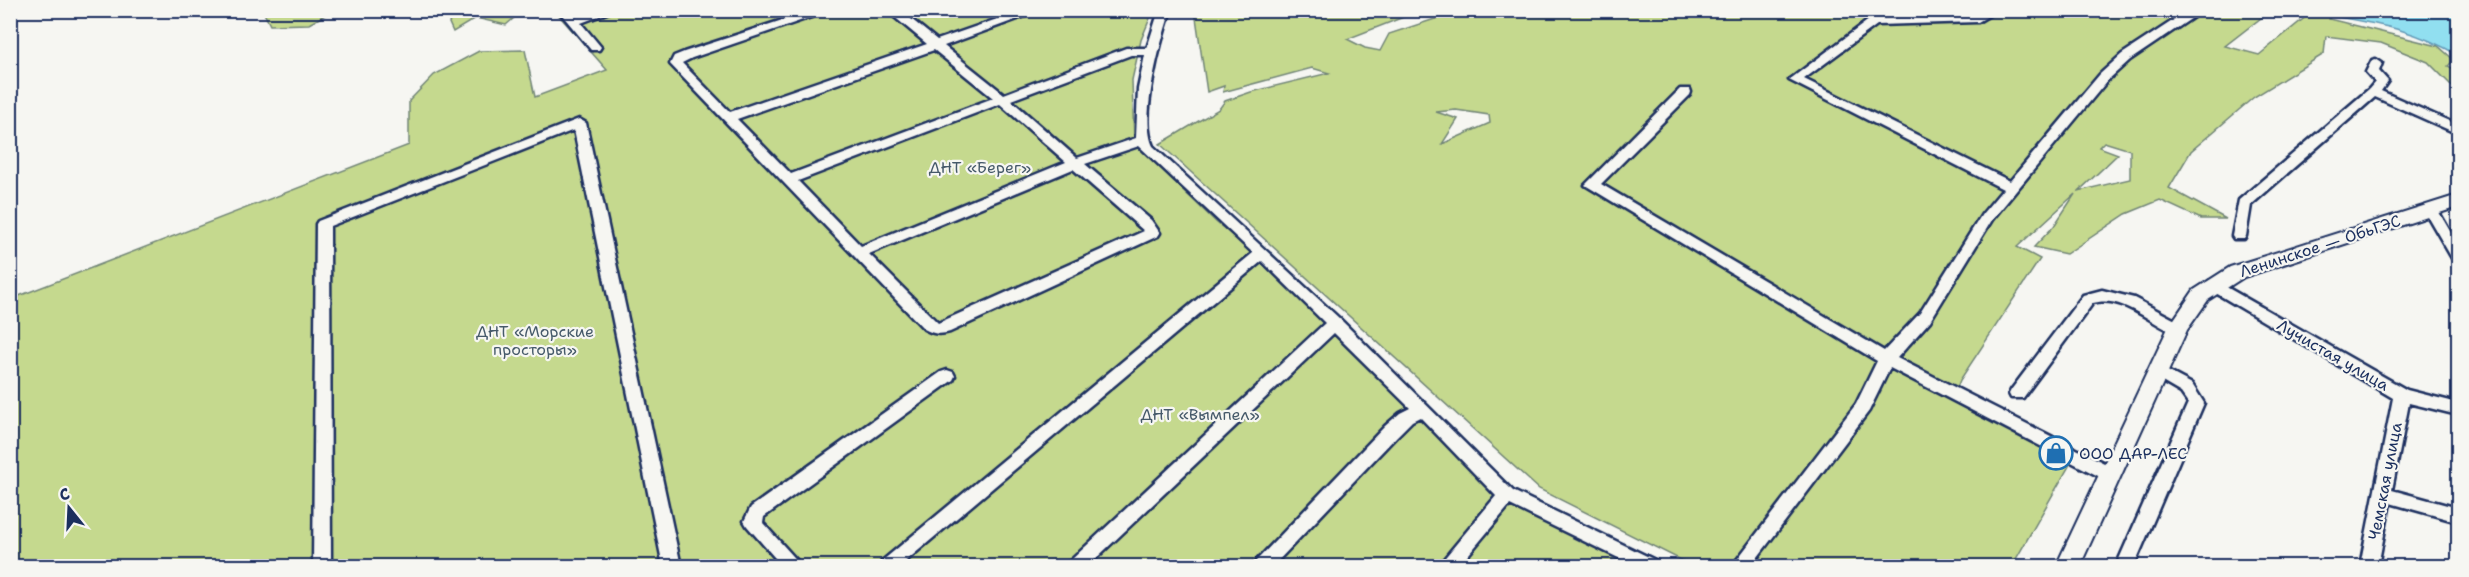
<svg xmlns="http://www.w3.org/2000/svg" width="2469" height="577" viewBox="0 0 2469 577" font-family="'Shantell Sans',sans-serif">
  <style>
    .green { fill: #c5d98e; stroke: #708476; stroke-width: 1.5; fill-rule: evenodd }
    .water { fill: #91dff0; stroke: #6299b6; stroke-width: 1.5 }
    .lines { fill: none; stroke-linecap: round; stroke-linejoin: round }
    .minor-casing { stroke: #1b2f5e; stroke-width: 5 }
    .major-casing { stroke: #1b2f5e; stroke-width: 4 }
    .minor { fill: #f6f6f2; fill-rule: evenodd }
    .major { fill: #f6f6f2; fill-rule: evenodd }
    .labels { text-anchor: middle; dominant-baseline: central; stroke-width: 4.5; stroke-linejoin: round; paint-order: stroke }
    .park-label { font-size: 16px; fill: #465a6a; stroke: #f6f6f2 }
    .street-label { font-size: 16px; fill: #1b2f5e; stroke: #f6f6f2 }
    .poi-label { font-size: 16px; fill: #1b2f5e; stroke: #f6f6f2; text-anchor: start }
  </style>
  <rect width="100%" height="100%" fill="#f6f6f2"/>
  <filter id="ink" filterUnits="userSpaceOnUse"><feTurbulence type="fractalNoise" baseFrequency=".0167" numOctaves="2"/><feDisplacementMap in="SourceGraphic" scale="12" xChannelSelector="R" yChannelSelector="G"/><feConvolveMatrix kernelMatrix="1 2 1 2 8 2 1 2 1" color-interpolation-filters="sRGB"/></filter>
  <g filter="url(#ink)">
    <!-- green -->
    <path class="green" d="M554,10L1153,11L1141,40L1132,80L1134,143L1217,223L1252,251L1510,504L1645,566H11V299L409,145V101L434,75L479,51L525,50L535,97L607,70Z
      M1454,10L2270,11L2225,46L2259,55L2313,11L2331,13L2329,19L2438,46L2454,60L2448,66L2458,71V92L2428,62L2381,43L2326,36L2324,54L2254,97L2191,151L2169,188L2226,219H2201L2160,200L2126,214L2066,254L2034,247L2054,226L2075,194L2017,247L2040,259L1960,380L1952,400L2073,459L2012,566H1693L1539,489L1160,144L1219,109L1225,101L1251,92L1329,73L1312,68L1223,92L1224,86L1207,92L1195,11H1419L1347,39L1365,48L1380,51L1389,34L1447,15ZM1456,110L1489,115L1490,123L1442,144L1458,119L1436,112ZM2104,142L2130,150V179L2079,191L2118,154L2099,147Z
      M263,11H332L309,24L270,25Z
      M455,11L521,10L522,11L506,25L476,18L453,32L449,23Z"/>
    <!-- water -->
    <path class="water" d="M2342,10L2458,11V55C2416,31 2385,25 2338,17Z"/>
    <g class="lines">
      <defs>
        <path id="minor" d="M558,10H571L576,17L595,10H615L581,23L601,47L599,50H591Z
          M813,10H832L692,58L682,63L730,112L927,44L886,10H900L937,40L1023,10H1042L944,46L1004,94L1126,48H1147L1159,10H1171C1161,40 1139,118 1153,146L1340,319L1513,491L1657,561L1660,566H1635L1510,505L1459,566H1439L1442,561L1496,496L1420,417L1412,421L1397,436L1273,566H1253L1256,561L1385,426L1400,413L1410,408L1334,333L1088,566H1067L1070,561L1325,323L1262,261L900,566H879L882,561L1253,253L1139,146L1085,164L1151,220L1160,233L1158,236L950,332C940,335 933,334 924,329L670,64L674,56L684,52ZM934,50L993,98L791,174L737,119ZM1131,55H1145L1138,89L1136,138L1077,158L1011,100ZM1000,104L1066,162L861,246L798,181ZM1073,169L1144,231L938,323L869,254Z
          M1983,10H1998L1978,22L1877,25L1804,79L2010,181L2100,74L2122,54L2189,10H2204L2130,60L2108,80L1992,220L1930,321L1897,358L2116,469L2119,474L2116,479L2110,481L2104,479L1890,368L1869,411L1751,566H1732L1856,404L1877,361L1585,185L1680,89H1690L1691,92L1690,95L1601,184L1884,351L1920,313L1982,214L2003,189L1789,80L1870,19L1975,15Z
          M2376,59L2382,63L2379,71L2388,81L2381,91L2458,125V134L2375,97L2251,205L2246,236L2244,239H2234L2232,236L2239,200L2369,89L2375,82L2366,72L2372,60Z
          M579,119L586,123L681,566H663L574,130L330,226L331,566H313L316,224L318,221Z
          M2431,205L2436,207L2458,245V261L2453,260L2424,210Z
          M2214,280L2407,390L2458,403V415L2409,403L2392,490L2458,508V522L2390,503L2378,566H2360L2393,398L2209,289L2207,285L2209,281Z
          M2102,290L2134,298L2183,324L2186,328L2183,332L2178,334C2151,325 2123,294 2093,303L2023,398H2011L2009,394L2011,390L2083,295Z
          M2158,366L2192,384L2204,403L2134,566H2116L2188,403L2181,393L2152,376L2150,372L2152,368Z
          M947,370L953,372L955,376L953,380L764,517L763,523L802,566H782L747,526L744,521L751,507L941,372Z"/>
        <path id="major" d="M2458,195V207L2244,277L2208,300L2187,330L2080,566H2056L2168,328L2194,290L2230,267Z"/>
      </defs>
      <!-- minor casing -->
      <use href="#minor" class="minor-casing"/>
      <!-- major casing -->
      <use href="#major" class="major-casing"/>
      <!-- minor -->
      <use href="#minor" class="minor"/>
      <!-- major -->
      <use href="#major" class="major"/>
    </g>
  </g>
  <!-- icons -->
  <defs>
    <symbol id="shop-ring" viewBox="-11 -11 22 22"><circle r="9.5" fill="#f6f6f2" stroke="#1f6fb2" stroke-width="1.5"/><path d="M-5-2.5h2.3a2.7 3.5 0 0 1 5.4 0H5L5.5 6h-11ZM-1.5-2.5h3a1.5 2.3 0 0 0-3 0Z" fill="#1f6fb2"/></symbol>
  </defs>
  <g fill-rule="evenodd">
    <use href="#shop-ring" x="2037" y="434" width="38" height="38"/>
  </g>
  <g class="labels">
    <!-- park labels -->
    <g class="park-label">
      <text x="980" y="167">ДНТ «Берег»</text>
      <text x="535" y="331">ДНТ «Морские<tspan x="535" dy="18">просторы»</tspan></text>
      <text x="1200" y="414">ДНТ «Вымпел»</text>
    </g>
    <!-- street labels -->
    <g class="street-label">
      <text transform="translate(2320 246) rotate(-18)">Ленинское — ОбьГЭС</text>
      <text transform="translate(2333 355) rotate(30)">Лучистая улица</text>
      <text transform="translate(2385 481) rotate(-79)">Чемская улица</text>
    </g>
    <!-- poi labels -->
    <g class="poi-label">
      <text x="2079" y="453">ООО ДАР-ЛЕС</text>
    </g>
  </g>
  <!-- margin -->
  <rect width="2469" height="577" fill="none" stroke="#f6f6f2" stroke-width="36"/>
  <rect x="18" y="18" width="2433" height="541" fill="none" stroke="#1b2f5e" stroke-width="2" filter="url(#ink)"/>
  <!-- north arrow -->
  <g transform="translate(69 508) rotate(342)" stroke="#f6f6f2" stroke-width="4.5" paint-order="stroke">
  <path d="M0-4.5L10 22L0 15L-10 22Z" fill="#1b2f5e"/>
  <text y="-9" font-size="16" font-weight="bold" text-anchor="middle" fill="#1b2f5e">С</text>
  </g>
</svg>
